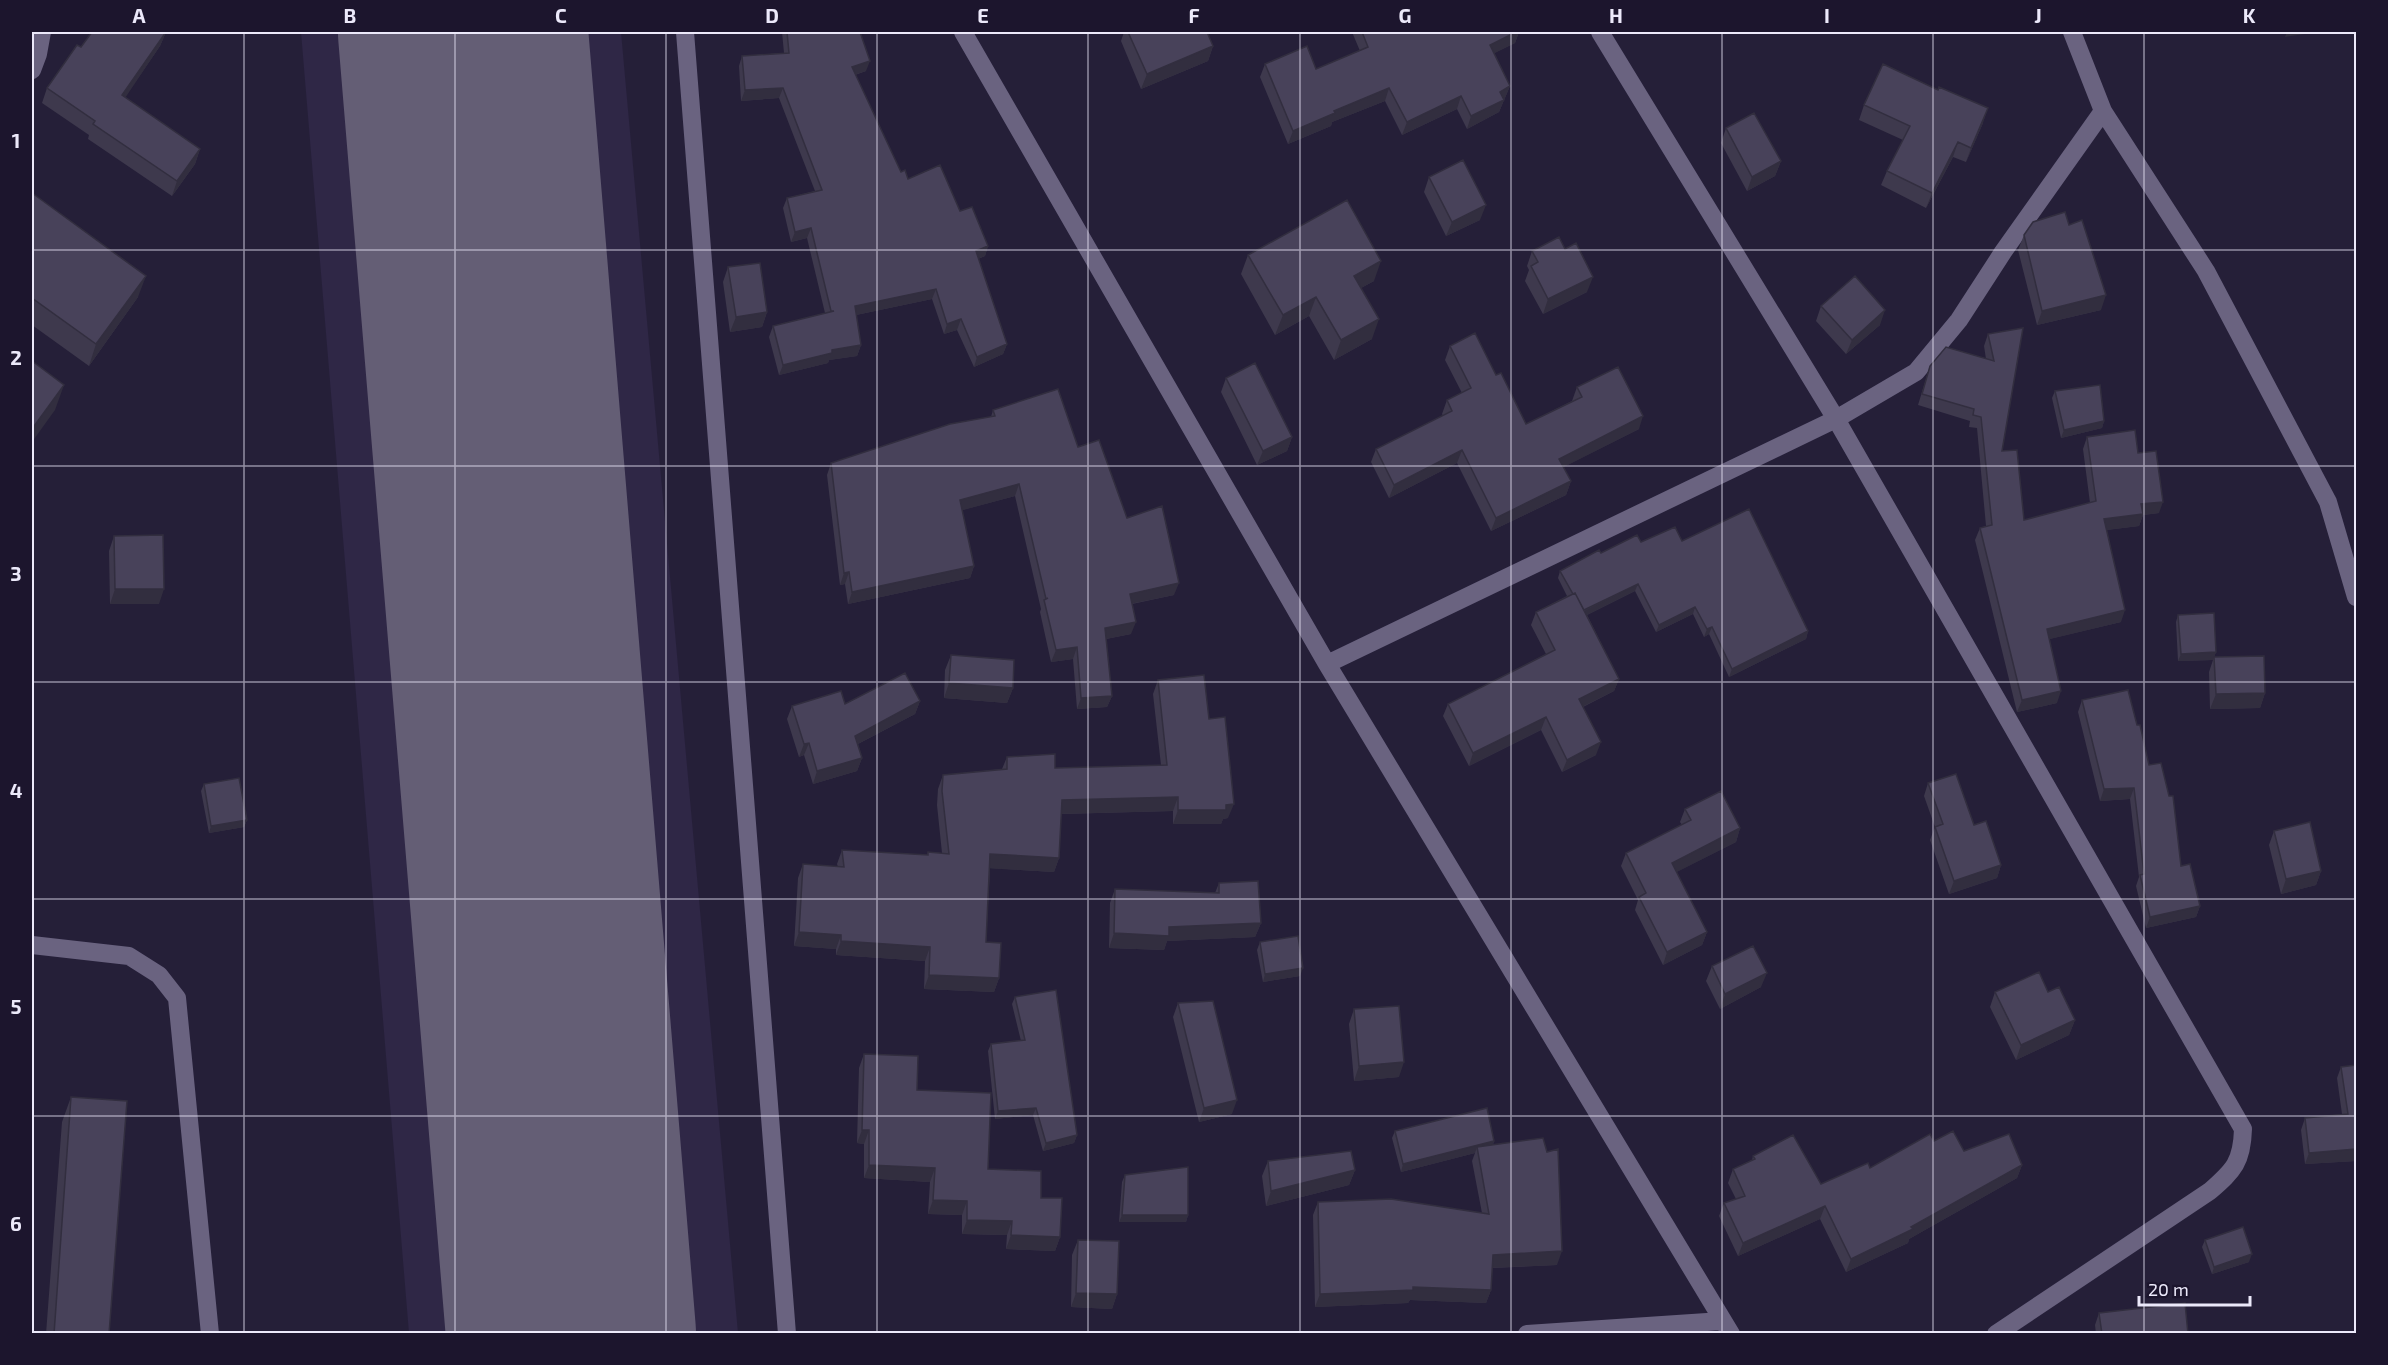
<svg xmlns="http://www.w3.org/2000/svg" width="2388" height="1365" viewBox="0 0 2388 1365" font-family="'Exo 2',sans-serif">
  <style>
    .built { fill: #2f2746 }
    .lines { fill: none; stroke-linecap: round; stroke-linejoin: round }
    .runway { stroke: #645e75; stroke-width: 250 }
    .minor { stroke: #6a6380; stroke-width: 18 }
    .wall { fill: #3e394d }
    .shaded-wall { fill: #322e3f }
    .building { fill: #48425a; stroke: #322e3f; stroke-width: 1.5 }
    .grid { fill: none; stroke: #ece9fa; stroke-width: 1.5; stroke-opacity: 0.55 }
    .neatline { fill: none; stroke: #ece9fa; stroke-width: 2 }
    .grid-label { font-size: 20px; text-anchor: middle; font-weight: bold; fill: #ece9fa }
  </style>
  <rect width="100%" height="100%" fill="#251f38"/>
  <!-- built -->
  <path class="built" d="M301,32H621L738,1333H409Z"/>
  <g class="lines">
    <!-- runway -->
    <path class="runway" d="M463,32L571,1334"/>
    <!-- minor -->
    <path class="minor" d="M685,32L787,1334
      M963,32L1327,664L1731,1334
      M1600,32L1836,419L2243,1129C2242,1162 2234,1170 2210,1191L1996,1334
      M2072,32L2103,111L2206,271L2328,502L2356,597
      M32,70L38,54L42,32
      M1327,664L1836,419L1916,372L1959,320L2003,252L2103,111
      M32,945L129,956L159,975L177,998L210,1334
      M1527,1334L1722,1321"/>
  </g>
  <!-- wall -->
  <path class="wall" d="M166,32L160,46L125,97L200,149L195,164L172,196L88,139L89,135L42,103L47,88L81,47Z
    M782,32H860L866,71L855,75L901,172L908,179L960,211L988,246L985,256L978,259L1007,344L1003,354L974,367L957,330L944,334L932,299L856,315L861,345L857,356L829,360L828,363L779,375L769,337L773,326L825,313L807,238L791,242L783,208L787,198L815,191L779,98L741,101L739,66L742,56L784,53Z
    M1124,32H1207L1213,46L1208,61L1141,89L1121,41Z
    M1352,32H1519L1515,43L1494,53L1510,86L1499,112L1467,129L1457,109L1402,135L1385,101L1332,122L1331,126L1288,144L1260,77L1265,64L1316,69L1360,51Z
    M1864,105L1983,123L1966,162L1953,157L1926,208L1881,185L1887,171L1903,140L1859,120Z
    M1726,128L1781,161L1775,176L1747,191L1721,143Z
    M1429,177L1480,220L1446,236L1424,192Z
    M32,193L138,297L89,366L32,325Z
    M2069,225L2101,310L2037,325L2018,250L2024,235Z
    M1565,249L1587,292L1543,314L1525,281L1529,270L1527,266L1532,251Z
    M1248,255L1374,281L1361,288L1372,339L1334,360L1309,316L1275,335L1241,274Z
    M728,267L767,312L762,327L730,332L723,282Z
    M1821,306L1880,325L1846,354L1816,321Z
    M2023,328L2002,451L2024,520L2090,503L2083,449L2087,437L2138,453L2159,513L2143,515L2139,526L2106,530L2121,622L2049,639L2057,703L2017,712L1975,540L1980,528L1986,526L1977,428L1969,427L1970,421L1918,405L1930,366L1986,359L1984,346L1988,334Z
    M1450,346L1496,375L1526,424L1572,401L1577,387L1639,429L1563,467L1571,481L1566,495L1491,531L1457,463L1389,498L1371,462L1376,449L1443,416L1442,414L1447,400L1462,393L1445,360Z
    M1226,378L1292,437L1287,451L1257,465L1221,392Z
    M2055,391L2104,421L2102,428L2061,438L2052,398Z
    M993,410L1078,447L1127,518L1174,595L1132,604L1131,634L1106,639L1112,696L1107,707L1077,709L1073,659L1051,662L1040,612L1041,609L1015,496L962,510L974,566L970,578L848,604L845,584L840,585L827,475L831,463L991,417Z
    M114,536L159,604H110L109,551Z
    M1682,541L1808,631L1806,639L1729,677L1709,634L1704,637L1693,614L1656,632L1635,591L1587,615L1619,679L1614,691L1583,707L1596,755L1562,772L1541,730L1469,766L1443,716L1448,704L1546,654L1531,625L1536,612L1567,596L1558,578L1560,571L1601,553L1641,542Z
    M2178,615L2216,652L2214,657L2265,693L2260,708L2210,709L2209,672L2213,660L2178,661L2176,622Z
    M951,655L1013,688L1007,703L944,698L945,670Z
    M1158,680L1209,719L1228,818L1223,819L1221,824H1173V811L1061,814L1059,858L1054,872L990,868L986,942L999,978L994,992L924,989L925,961L836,955V949L794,946L798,878L803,864L838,867L837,864L842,850L927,855L928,852L942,853L937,805L938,789L943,775L1002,769L1007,757L1055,768L1161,765L1153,694Z
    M2082,700L2137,725L2149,765L2169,796L2181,866L2200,906L2196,917L2146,928L2136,886L2139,877L2130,799L2100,801L2078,712Z
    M920,701L915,714L858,744L862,758L857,771L813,784L804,755L799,757L787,719L792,706Z
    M1928,783L1974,825L2001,865L1997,878L1949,894L1930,840L1935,827L1924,796Z
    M204,784L247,820L244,827L209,833L201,791Z
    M1685,809L1740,828L1736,842L1676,872L1707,932L1702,945L1663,965L1635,910L1638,900L1621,866L1626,853L1682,825L1680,822Z
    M2274,831L2321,871L2316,885L2281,894L2269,845Z
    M1219,883L1261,923L1255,937L1167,941L1164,950L1109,948L1110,903L1115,889L1215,893Z
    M1260,942L1300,976L1263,982L1257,950Z
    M1712,966L1761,987L1720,1009L1706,981Z
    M1995,992H2048L2075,1020L2069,1035L2016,1060L1990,1007Z
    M1015,997L1077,1135L1074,1143L1043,1151L1033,1115L995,1119L988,1051L991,1044L1021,1041L1012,1004Z
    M1178,1003L1232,1114L1199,1122L1173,1017Z
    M1354,1009L1399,1077L1354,1081L1349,1024Z
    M864,1054L917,1090L988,1169L1041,1198L1060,1237L1055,1251L1006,1249L1007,1235L962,1234V1215L928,1214L930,1182L864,1178V1144L857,1143L859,1068Z
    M2341,1067L2356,1161L2305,1164L2301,1130L2305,1118L2342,1114L2337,1078Z
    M71,1097L109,1334H46L62,1122Z
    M1395,1131L1494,1141L1493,1145L1557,1265L1492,1268L1491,1290L1486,1303L1410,1300L1408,1303L1315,1307L1313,1215L1318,1202L1482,1213L1472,1161L1475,1153L1401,1172L1392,1138Z
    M1934,1141L1964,1151L2022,1165L2017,1178L1909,1239L1908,1243L1846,1272L1820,1219L1738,1256L1719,1216L1724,1203L1736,1199L1728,1183L1733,1169L1752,1160L1753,1156L1821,1184L1870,1168Z
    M1268,1161L1355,1170L1349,1185L1266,1206L1262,1176Z
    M1125,1175L1188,1215L1186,1222H1119L1122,1182Z
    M1078,1240L1117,1294L1112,1309L1071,1307L1072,1255Z
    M2205,1240L2249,1262L2212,1274L2202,1247Z
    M2099,1313L2188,1334H2096L2095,1325Z"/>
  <!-- shaded-wall -->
  <path class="shaded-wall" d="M166,32L160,46L117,110L122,95Z
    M1516,32H1519L1515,43L1485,58L1490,45Z
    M2287,32H2318L2285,37Z
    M1213,46L1208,61L1141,89L1147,74Z
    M870,61L866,71L848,77L852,67Z
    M1510,86L1499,112L1467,129L1471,116L1500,92Z
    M783,88L779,98L741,101L745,90Z
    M1389,88L1385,101L1332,122L1331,126L1288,144L1293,131L1334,111Z
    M1461,96L1457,109L1402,135L1407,122Z
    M1988,108L1983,123L1966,162L1971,148Z
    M1958,142L1953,157L1926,208L1932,193Z
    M200,149L195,164L172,196L177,181Z
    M1781,161L1775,176L1747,191L1752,177Z
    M1486,205L1480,220L1446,236L1452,222Z
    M811,228L807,238L791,242L795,232Z
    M988,246L985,256L972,261L976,251Z
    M1381,261L1374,281L1346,296L1354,276Z
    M146,276L138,297L89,366L96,344Z
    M1593,277L1587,292L1543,314L1548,299Z
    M936,289L932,299L851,316L855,306Z
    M2106,295L2101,310L2037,325L2042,311Z
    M1316,297L1309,316L1275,335L1283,315Z
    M1885,310L1880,325L1846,354L1852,340Z
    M767,312L762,327L730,332L736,317Z
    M961,319L957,330L944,334L947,324Z
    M1379,319L1372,339L1334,360L1341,340Z
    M1007,344L1003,354L974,367L977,357Z
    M861,345L857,356L829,360L828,363L779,375L783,365L832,350Z
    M64,385L55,410L32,442V429Z
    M1643,416L1639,429L1554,472L1559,459Z
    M2104,421L2102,428L2061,438L2064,430Z
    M1292,437L1287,451L1257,465L1263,451Z
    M1462,450L1457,463L1389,498L1394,485Z
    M1571,481L1566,495L1491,531L1496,518Z
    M1019,484L1015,496L956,512L960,500Z
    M2163,502L2159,513L2143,515L2139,526L2099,531L2104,519L2141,504Z
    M974,566L970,578L848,604L852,592Z
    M849,572L845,584L840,585L844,573Z
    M1179,583L1174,595L1125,605L1130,594Z
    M1638,584L1635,591L1579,619L1582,612Z
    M115,589H164L159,604H110Z
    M1695,607L1693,614L1656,632L1659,625Z
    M2125,610L2121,622L2042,641L2047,629Z
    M1136,622L1131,634L1101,640L1105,628Z
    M1712,627L1709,634L1704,637L1707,629Z
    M1808,631L1806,639L1729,677L1732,669Z
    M1077,647L1073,659L1051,662L1056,650Z
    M2216,652L2213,660L2178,661L2181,654Z
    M1619,679L1614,691L1574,711L1579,699Z
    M949,683L1013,688L1007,703L944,698Z
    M2061,691L2057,703L2017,712L2022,700Z
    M2265,693L2260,708L2210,709L2216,694Z
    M1112,696L1107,707L1077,709L1081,698Z
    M920,701L915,714L850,748L855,736Z
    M1546,717L1541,730L1469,766L1473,753Z
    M1601,742L1596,755L1562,772L1567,760Z
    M809,743L804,755L799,757L804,744Z
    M862,758L857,771L813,784L817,771Z
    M2134,788L2130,799L2100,801L2104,789Z
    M1178,797L1173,811L1057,814L1062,800Z
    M1234,804L1228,818L1223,819L1221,824H1173L1178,810Z
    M247,820L244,827L209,833L211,826Z
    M1740,828L1736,842L1667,877L1672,863Z
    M990,854L1059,858L1054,872L985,868Z
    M2001,865L1997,878L1949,894L1954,881Z
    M2321,871L2316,885L2281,894L2286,879Z
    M2200,906L2196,917L2146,928L2150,917Z
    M1261,923L1255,937L1167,941L1164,950L1109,948L1114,933L1169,927Z
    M799,932L841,935L836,949L794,946Z
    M1707,932L1702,945L1663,965L1667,952Z
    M841,941L930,947L925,961L836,955Z
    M1303,968L1300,976L1263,982L1265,974Z
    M1767,973L1761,987L1720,1009L1725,994Z
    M929,975L999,978L994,992L924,989Z
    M2075,1020L2069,1035L2016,1060L2021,1045Z
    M1404,1062L1399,1077L1354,1081L1359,1066Z
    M1237,1100L1232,1114L1199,1122L1204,1108Z
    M1036,1108L1033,1115L995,1119L998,1111Z
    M862,1130H869L864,1144L857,1143Z
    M1077,1135L1074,1143L1043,1151L1046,1143Z
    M1494,1141L1491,1148L1477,1147L1475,1153L1401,1172L1403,1164Z
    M2356,1149V1161L2305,1164L2309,1153Z
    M869,1165L935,1168L930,1182L864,1178Z
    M2022,1165L2017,1178L1909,1239L1908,1243L1846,1272L1851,1259L1911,1227Z
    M1355,1170L1349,1185L1266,1206L1271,1191Z
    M933,1200L967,1201L962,1215L928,1214Z
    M1825,1206L1820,1219L1738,1256L1743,1243Z
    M1122,1215H1188L1186,1222H1119Z
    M967,1220L1012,1221L1007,1235L962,1234Z
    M1011,1235L1060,1237L1055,1251L1006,1249Z
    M1562,1251L1557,1265L1488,1268L1493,1255Z
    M2252,1254L2249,1262L2212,1274L2214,1267Z
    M1413,1287L1491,1290L1486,1303L1410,1300L1408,1303L1315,1307L1320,1294Z
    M1076,1293L1117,1294L1112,1309L1071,1307Z"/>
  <!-- building -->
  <path class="building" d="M92,32H166L122,95L200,149L177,181L93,124L95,121L47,88L77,45L81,47Z
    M787,32H860L870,61L852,67L901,172L905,170L908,179L940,165L960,211L972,207L988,246L976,251L1007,344L977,357L961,319L947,324L936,289L855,306L861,345L832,350V353L783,365L773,326L834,311H831L811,228L795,232L787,198L822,190L783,88L745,90L742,56L789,53Z
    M1128,32H1207L1213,46L1147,74Z
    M1362,32H1516L1490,45L1510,86L1500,92L1504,100L1471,116L1461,96L1407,122L1389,88L1334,111L1335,113L1293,131L1265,64L1307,46L1316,69L1368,47Z
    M1883,64L1938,90L1939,87L1988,108L1971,148L1958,142L1932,193L1887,171L1910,126L1864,105Z
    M1754,113L1781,161L1752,177L1726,128Z
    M1463,160L1486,205L1452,222L1429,177Z
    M32,193L146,276L96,344L32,298Z
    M1347,200L1381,261L1354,276L1379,319L1341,340L1316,297L1283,315L1248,255Z
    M2065,212L2069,225L2082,220L2106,295L2042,311L2024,235L2033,222Z
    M1559,237L1565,249L1576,243L1593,277L1548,299L1531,266L1538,262L1532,251Z
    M760,263L767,312L736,317L728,267Z
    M1855,276L1885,310L1852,340L1821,306Z
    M2023,328L2002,451L2017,450L2024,520L2096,501L2087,437L2135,430L2138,453L2156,451L2163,502L2141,504L2143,514L2104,519L2125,610L2047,629L2061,691L2022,700L1980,528L1992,525L1981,417L1973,415L1974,409L1922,394L1930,366L1946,347L1994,361L1988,334Z
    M1475,333L1496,375L1501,373L1526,424L1582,397L1577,387L1618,367L1643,416L1559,459L1571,481L1496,518L1462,450L1394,485L1376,449L1452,411L1447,400L1471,388L1450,346Z
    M32,361L64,385L32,429Z
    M1255,363L1292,437L1263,451L1226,378Z
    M2100,385L2104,421L2064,430L2055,391Z
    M1058,389L1078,447L1099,440L1127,518L1162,506L1179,583L1130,594L1136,622L1105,628L1112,696L1081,698L1077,647L1056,650L1044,600L1048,598L1046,599L1019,484L960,500L974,566L852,592L849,572L844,573L831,463L950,424L995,416L993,410Z
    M1749,509L1808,631L1732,669L1712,627L1707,629L1695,607L1659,625L1638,584L1584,610L1575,593L1573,594L1560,571L1599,550L1601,553L1637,535L1641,542L1675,527L1682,541Z
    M163,535L164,589H115L114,536Z
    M1575,593L1619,679L1579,699L1601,742L1567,760L1546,717L1473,753L1448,704L1555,650L1536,612Z
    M2214,613L2216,652L2181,654L2178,615Z
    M951,655L1014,660L1013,688L949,683Z
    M2264,656L2265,693L2216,694L2214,657Z
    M905,673L920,701L855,736L862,758L817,771L809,743L804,744L792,706L841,691L845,704Z
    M1204,675L1209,719L1225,717L1234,804L1226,805V810H1178V797L1062,800L1059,858L990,854L986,942L1001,943L999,978L929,975L930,947L841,941V935L799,932L803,864L844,867L842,850L928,855V852L949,854L942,791L943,775L1007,769V757L1055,754V768L1167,765L1158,680Z
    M2128,690L2137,725H2140L2149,765L2161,763L2169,796H2173L2181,866L2190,864L2200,906L2150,917L2140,875L2144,874L2134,788L2104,789L2082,700Z
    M1956,774L1974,825L1986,821L2001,865L1954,881L1935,827L1943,824L1928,783Z
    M239,778L247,820L211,826L204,784Z
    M1721,791L1740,828L1672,863L1707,932L1667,952L1639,897L1646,893L1626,853L1691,820L1685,809Z
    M2310,822L2321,871L2286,879L2274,831Z
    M1258,881L1261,923L1169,927V936L1114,933L1115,889L1219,893V883Z
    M1298,936L1303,968L1265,974L1260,942Z
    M1753,946L1767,973L1725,994L1712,966Z
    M2039,972L2048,992L2059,987L2075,1020L2021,1045L1995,992Z
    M1056,990L1077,1135L1046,1143L1036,1108L998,1111L991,1044L1025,1040L1015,997Z
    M1213,1001L1237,1100L1204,1108L1178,1003Z
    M1399,1006L1404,1062L1359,1066L1354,1009Z
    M864,1054L918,1056L917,1090L991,1093L988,1169L1041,1171V1198H1062L1060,1237L1011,1235L1012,1221L967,1220V1201L933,1200L935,1168L869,1165V1130H862Z
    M2356,1065V1149L2309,1153L2305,1118L2348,1114L2341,1067Z
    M71,1097L127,1101L109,1334H54Z
    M1487,1108L1494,1141L1403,1164L1395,1131Z
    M1953,1131L1964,1151L2009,1134L2022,1165L1911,1227L1913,1229L1851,1259L1825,1206L1743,1243L1724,1203L1745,1196L1733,1169L1755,1159L1753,1156L1793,1135L1821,1184L1868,1163L1870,1168L1930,1134L1934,1141Z
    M1543,1138L1547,1152L1558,1149L1562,1251L1493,1255L1491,1290L1413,1287V1290L1320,1294L1318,1202L1391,1199L1489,1214L1477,1147Z
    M1351,1151L1355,1170L1271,1191L1268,1161Z
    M1188,1167V1215H1122L1125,1175Z
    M2243,1227L2252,1254L2214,1267L2205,1240Z
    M1078,1240L1119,1241L1117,1294L1076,1293Z
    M2185,1303L2188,1334H2102L2099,1313Z"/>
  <!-- grid -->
  <path class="grid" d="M244,32V1334M455,32V1334M666,32V1334M877,32V1334M1088,32V1334M1300,32V1334M1511,32V1334M1722,32V1334M1933,32V1334M2144,32V1334M32,250H2356M32,466H2356M32,682H2356M32,899H2356M32,1116H2356"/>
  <!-- border -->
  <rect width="2388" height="1365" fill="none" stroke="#1c152d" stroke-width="66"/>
  <!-- scale -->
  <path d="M2139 1296v9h111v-9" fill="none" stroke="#ece9fa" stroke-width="3"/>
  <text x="2148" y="1296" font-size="18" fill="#ece9fa" stroke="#1c152d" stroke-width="4.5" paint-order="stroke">20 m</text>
  <rect x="33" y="33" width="2322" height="1299" class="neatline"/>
  <g class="grid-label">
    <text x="139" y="23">A</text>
    <text x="350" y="23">B</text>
    <text x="561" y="23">C</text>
    <text x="772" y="23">D</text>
    <text x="983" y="23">E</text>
    <text x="1194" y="23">F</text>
    <text x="1405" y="23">G</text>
    <text x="1616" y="23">H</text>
    <text x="1827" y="23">I</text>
    <text x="2038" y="23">J</text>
    <text x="2249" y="23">K</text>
    <text x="16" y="148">1</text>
    <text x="16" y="365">2</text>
    <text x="16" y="581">3</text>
    <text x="16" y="798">4</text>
    <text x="16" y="1014">5</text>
    <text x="16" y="1231">6</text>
  </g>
</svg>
